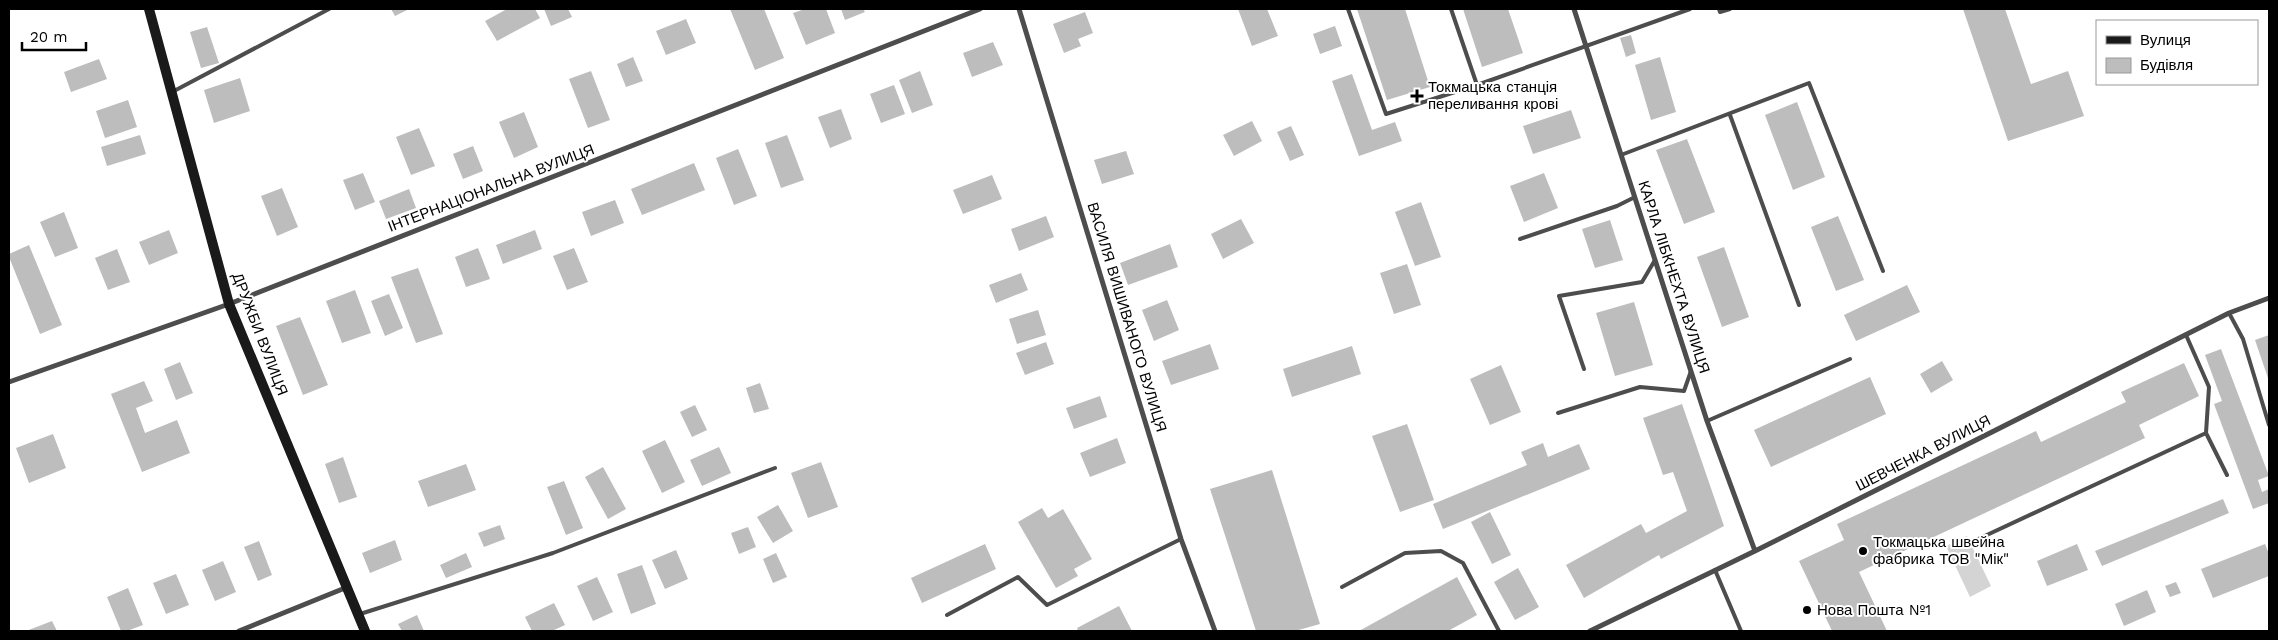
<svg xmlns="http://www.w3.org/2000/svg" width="2278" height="640" viewBox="0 0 2278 640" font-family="'Work Sans',sans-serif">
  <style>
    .green { fill: #d4d4d4 }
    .building { fill: #bdbdbd }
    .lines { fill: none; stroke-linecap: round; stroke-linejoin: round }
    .lane { stroke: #4d4d4d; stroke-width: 4 }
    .street { stroke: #4d4d4d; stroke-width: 5 }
    .secondary { stroke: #1a1a1a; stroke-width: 10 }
    .poi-dot { fill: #000; stroke: #fff; stroke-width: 2 }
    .labels { text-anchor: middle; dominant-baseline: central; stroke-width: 4; stroke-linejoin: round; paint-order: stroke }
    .poi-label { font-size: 15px; fill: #000; stroke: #fff; text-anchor: start }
    .street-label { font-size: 15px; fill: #000; stroke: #fff }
  </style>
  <rect width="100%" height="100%" fill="#fff"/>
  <!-- green -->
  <path class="green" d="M1967,536L1991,586L1970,597L1946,546Z"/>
  <!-- building -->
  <path class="building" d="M391,9H409L395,16Z
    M507,9H535L540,18L497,41L485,21Z
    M544,9H568L572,17L551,26Z
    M730,9H764L784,58L755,70Z
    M805,9H826L835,33L806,45L793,13Z
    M841,9H863L865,12L845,20Z
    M1238,9H1267L1278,36L1252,46Z
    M1357,9H1405L1430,87L1387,100Z
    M1463,9H1508L1523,53L1482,67Z
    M1963,9H2005L2031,84L2068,71L2084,116L2008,141Z
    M1085,12L1093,33L1078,39L1081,46L1064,53L1053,24Z
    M686,19L696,43L666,55L656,31Z
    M1335,26L1342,46L1320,54L1313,34Z
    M207,27L219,63L201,68L190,32Z
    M1631,35L1636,53L1626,57L1620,38Z
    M993,42L1003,65L972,77L963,53Z
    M633,57L643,81L626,87L617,64Z
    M1660,57L1676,112L1651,120L1635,65Z
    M99,59L107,79L71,92L64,72Z
    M591,71L610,120L588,128L569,79Z
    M920,71L933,105L912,113L899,80Z
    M1352,74L1372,130L1395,122L1402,141L1359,156L1332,81Z
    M240,78L250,111L214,123L204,90Z
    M894,85L905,114L881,123L870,94Z
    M128,100L137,127L105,138L96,111Z
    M1797,102L1825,177L1793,190L1765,115Z
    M841,109L852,139L830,148L818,117Z
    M1571,110L1581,138L1533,154L1523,126Z
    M524,112L538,147L514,158L499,122Z
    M1252,121L1262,141L1234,156L1223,135Z
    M1291,126L1304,155L1290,161L1277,132Z
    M419,128L435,166L411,175L396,137Z
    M140,135L146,154L107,166L101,147Z
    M787,135L804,180L781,188L765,143Z
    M1687,139L1715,212L1684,224L1656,150Z
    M473,146L483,171L463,179L453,154Z
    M738,149L757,196L734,205L716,158Z
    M1126,151L1134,174L1102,184L1094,160Z
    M694,163L705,190L642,215L631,189Z
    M363,173L375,202L355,210L343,180Z
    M1544,173L1558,208L1524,222L1510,186Z
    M992,175L1002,199L963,214L953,190Z
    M282,188L298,227L277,236L261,196Z
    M409,189L416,208L386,219L379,201Z
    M615,200L624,223L591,236L582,212Z
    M1421,202L1441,257L1415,266L1395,212Z
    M64,212L78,248L55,257L40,222Z
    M1046,216L1054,237L1019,251L1011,229Z
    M1838,216L1864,280L1836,291L1811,227Z
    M1241,219L1254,243L1223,259L1211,234Z
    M1610,220L1623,260L1595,268L1582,229Z
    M169,230L178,253L149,265L139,242Z
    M535,230L542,249L503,264L496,245Z
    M1170,244L1178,267L1128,285L1120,263Z
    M29,245L62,325L40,334L9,257V254Z
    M1724,247L1749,317L1722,327L1697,257Z
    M478,248L490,279L466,287L455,257Z
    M574,248L588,282L567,290L553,256Z
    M117,249L130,282L108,290L95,258Z
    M1407,264L1421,305L1394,314L1380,273Z
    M418,268L443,334L416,343L391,277Z
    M1021,273L1028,290L996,303L989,285Z
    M1907,285L1920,312L1856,341L1844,315Z
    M355,290L371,333L342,343L326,301Z
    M389,294L403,328L385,336L371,301Z
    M1167,300L1179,330L1154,341L1142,310Z
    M1634,302L1653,365L1615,376L1596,313Z
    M1038,310L1046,335L1017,344L1009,319Z
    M300,317L328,385L303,395L276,326Z
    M2269,335V381L2255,340Z
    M1046,342L1054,364L1025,375L1016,353Z
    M1210,344L1219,369L1171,385L1162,361Z
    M1352,346L1361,374L1292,397L1283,369Z
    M2221,349L2269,476L2258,480L2262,492L2269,489V503L2253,509L2214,404L2222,401L2205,355Z
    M1942,361L1953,380L1931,393L1920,374Z
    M180,362L193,393L176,400L164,369Z
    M2184,363L2199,396L2139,425L2145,438L1859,572L1887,631H1832L1799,561L1844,540L1837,524L2036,431L2041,442L2126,402L2121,392Z
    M1501,365L1521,412L1490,425L1470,379Z
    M1870,377L1886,414L1771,467L1754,430Z
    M144,381L153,401L136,408L145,433L177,420L190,453L142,472L111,394Z
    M760,383L769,409L754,413L746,388Z
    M1100,396L1107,417L1074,429L1066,408Z
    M1682,404L1724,526L1661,559L1659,555L1584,598L1566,565L1641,524L1646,533L1687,511L1673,472L1663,475L1643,418Z
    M695,405L707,430L692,437L680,412Z
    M1407,424L1434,500L1400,512L1372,436Z
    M53,434L66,468L29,483L16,448Z
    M1117,438L1126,463L1090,477L1080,453Z
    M665,440L685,482L662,493L642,451Z
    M1543,443L1548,457L1579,444L1590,469L1443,529L1433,504L1527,465L1521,452Z
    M719,447L731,473L702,486L690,460Z
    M343,457L357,497L339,503L325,464Z
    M821,462L838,507L808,518L791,473Z
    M466,464L476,490L428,507L418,481Z
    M603,467L626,509L608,519L585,477Z
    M1272,470L1320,624L1295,631H1256L1210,489Z
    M564,481L583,528L566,535L547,487Z
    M2223,499L2229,513L2102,566L2095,551Z
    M778,505L793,531L773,543L757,517Z
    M1042,508L1048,518L1063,509L1092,559L1074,569L1078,576L1056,588L1018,522Z
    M1490,512L1511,555L1492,564L1471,522Z
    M500,525L505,539L484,547L478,533Z
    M748,527L756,547L739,554L731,533Z
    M395,540L402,560L370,573L362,553Z
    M259,541L272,575L258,581L244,547Z
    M985,544L996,569L922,603L911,578Z
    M2077,544L2088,570L2047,586L2037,561Z
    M2265,544L2269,554V576L2213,598L2201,569Z
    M676,550L688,579L665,589L652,560Z
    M466,553L472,567L446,578L440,565Z
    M776,553L787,577L773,583L763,559Z
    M223,561L236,592L215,601L202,570Z
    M642,565L656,604L631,614L617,574Z
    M1518,568L1539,607L1515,620L1494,582Z
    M176,574L189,605L166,614L153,583Z
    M597,577L613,612L593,621L577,586Z
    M1457,577L1477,615L1448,631H1359Z
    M2176,582L2181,593L2170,597L2165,586Z
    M128,588L143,625L127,631H121L107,597Z
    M2147,590L2156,612L2124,626L2115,604Z
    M554,603L565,625L552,631H532L525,617Z
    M1119,606L1132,631H1078L1077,628Z
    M417,615L424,631H402L398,624Z
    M52,621L57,631H26Z"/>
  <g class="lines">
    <!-- lane -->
    <path class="lane" d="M1348,9L1386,114L1477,85L1690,9
      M1451,9L1477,85
      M1719,9L1720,12L1730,9
      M174,91L329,9
      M1730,115L1799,305
      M1621,155L1809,83L1883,271
      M1520,239L1617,206L1635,197
      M2229,313L2243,339L2269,425
      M1584,369L1559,296L1642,282L1655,260
      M1558,413L1640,387L1684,391L1691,371
      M1707,421L1850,359
      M2206,433L2227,475
      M1974,541L2206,433L2209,387L2186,335
      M1715,570L1741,631
      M1342,587L1405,553L1441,551L1463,563L1499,631
      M360,614L553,553L775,468
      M947,615L1018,577L1047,605L1181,539"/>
    <!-- street -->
    <path class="street" d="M1019,9L1181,539L1215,631
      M1574,9L1707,421L1755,551
      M9,382L229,304L980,9
      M239,631L345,588
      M1590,631L1755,551L2229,313L2269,298"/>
    <!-- secondary -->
    <path class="secondary" d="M149,9L229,304L365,631"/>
  </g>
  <!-- markers -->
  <g class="poi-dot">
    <path d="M1414.5 88.5h5v5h5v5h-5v5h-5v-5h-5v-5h5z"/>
    <circle cx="1863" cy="551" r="5"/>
    <circle cx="1807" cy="610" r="5"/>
  </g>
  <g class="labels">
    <!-- poi labels -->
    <g class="poi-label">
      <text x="1428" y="87">Токмацька станція<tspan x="1428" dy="17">переливання крові</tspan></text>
      <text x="1873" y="542">Токмацька швейна<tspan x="1873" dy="17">фабрика ТОВ "Мік"</tspan></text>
      <text x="1817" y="610">Нова Пошта №1</text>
    </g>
    <!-- street labels -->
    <g class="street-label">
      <text transform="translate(491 188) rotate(-21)">ІНТЕРНАЦІОНАЛЬНА ВУЛИЦЯ</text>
      <text transform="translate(1674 277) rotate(72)">КАРЛА ЛІБКНЕХТА ВУЛИЦЯ</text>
      <text transform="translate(1127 317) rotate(73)">ВАСИЛЯ ВИШИВАНОГО ВУЛИЦЯ</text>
      <text transform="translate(260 334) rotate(69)">ДРУЖБИ ВУЛИЦЯ</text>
      <text transform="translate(1923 453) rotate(-27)">ШЕВЧЕНКА ВУЛИЦЯ</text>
    </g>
  </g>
  <!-- border -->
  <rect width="2278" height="640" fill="none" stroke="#000000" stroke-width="20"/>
  <!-- legend -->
  <rect x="2096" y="20" width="162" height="65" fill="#ffffff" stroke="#999999"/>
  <rect x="2106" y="36" width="25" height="8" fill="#1a1a1a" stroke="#999999"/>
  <text x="2140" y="45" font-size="15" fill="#000000">Вулиця</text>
  <rect x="2106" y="58" width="25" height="15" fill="#bdbdbd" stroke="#999999"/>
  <text x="2140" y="70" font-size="15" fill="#000000">Будівля</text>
  <!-- scale -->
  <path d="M22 42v8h64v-8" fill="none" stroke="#000000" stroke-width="2.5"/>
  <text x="30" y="42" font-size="15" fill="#000000" stroke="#ffffff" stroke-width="4" paint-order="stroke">20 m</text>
</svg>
